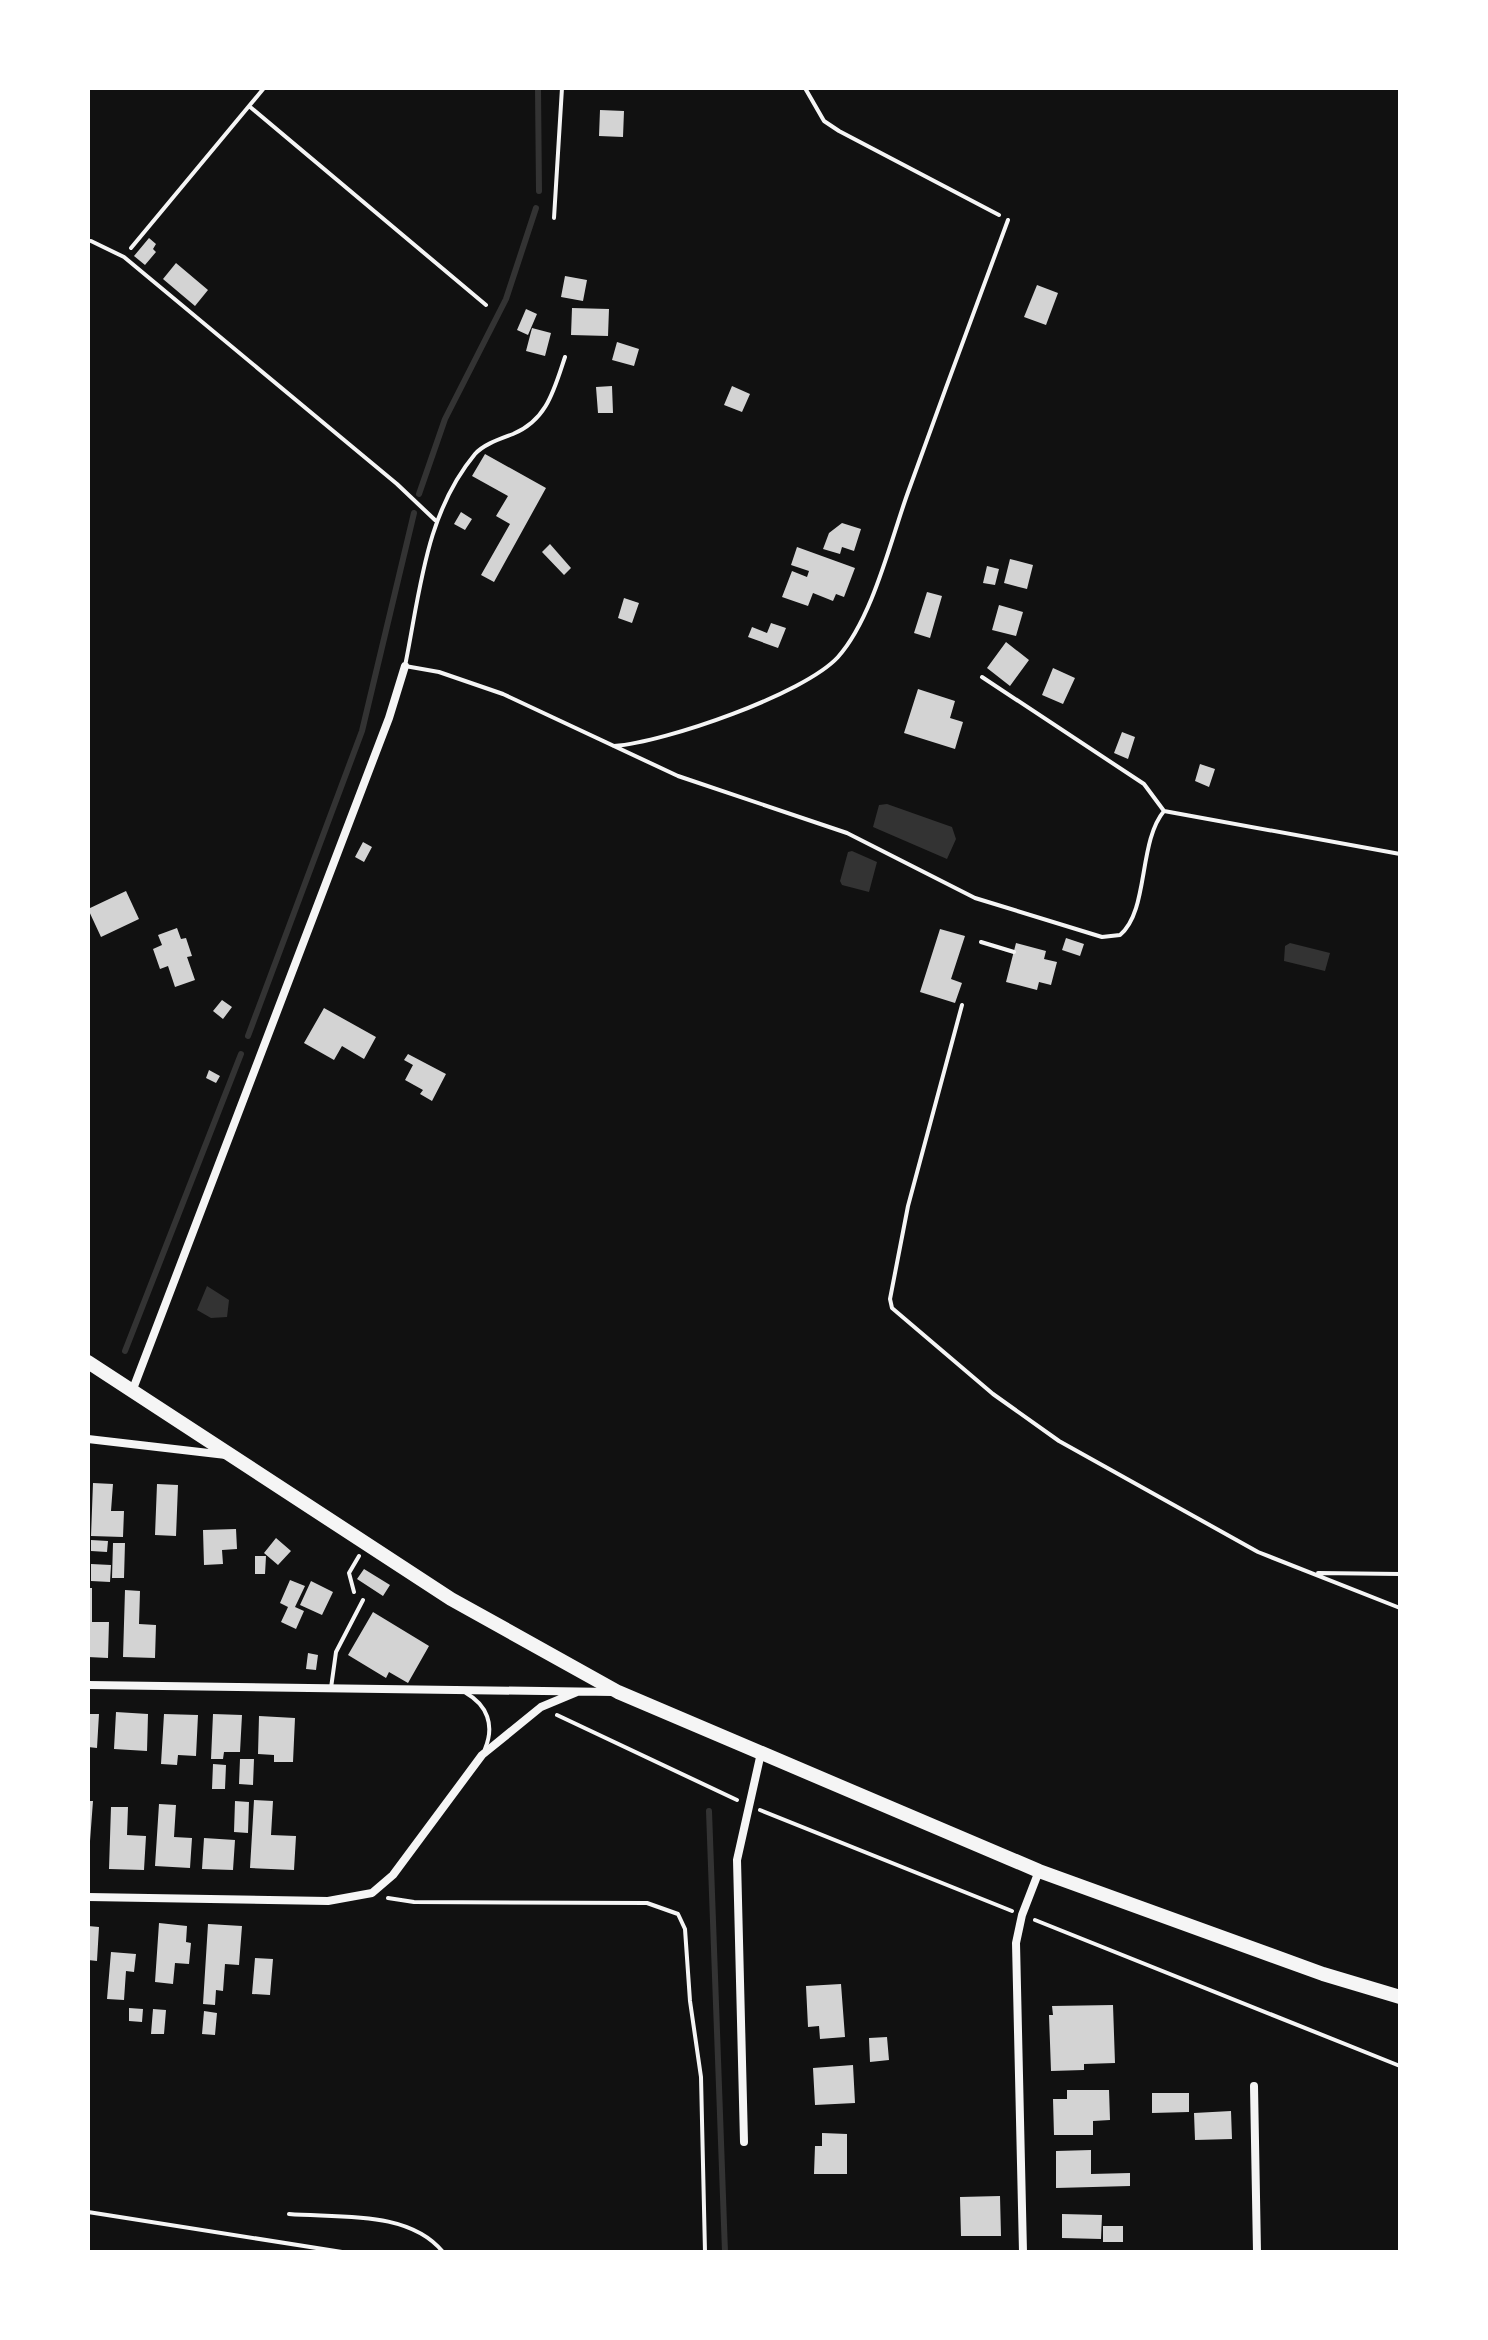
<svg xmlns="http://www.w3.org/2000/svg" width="1488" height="2340" viewBox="0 0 1488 2340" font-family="Barlow,sans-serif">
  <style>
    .water { fill: #333 }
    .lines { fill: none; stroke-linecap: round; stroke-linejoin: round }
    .stream { stroke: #333; stroke-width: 6 }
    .building { fill: #d3d3d3 }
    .path { stroke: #f5f5f5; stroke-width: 4 }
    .service { stroke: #f5f5f5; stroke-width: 4 }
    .minor { stroke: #f5f5f5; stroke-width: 8 }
    .trunk { stroke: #f5f5f5; stroke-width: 14 }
  </style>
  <rect width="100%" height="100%" fill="#111"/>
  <!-- water -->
  <path class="water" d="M887,804L952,827L956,839L947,859L873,827L879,805Z
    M852,851L877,862L869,892L842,885L840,881L848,852Z
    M1290,943L1330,953L1325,971L1284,961L1285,946Z
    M207,1286L229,1300L227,1317L211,1318L197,1310Z"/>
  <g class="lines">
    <!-- stream -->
    <path class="stream" d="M538,88L539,191
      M419,494L445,419L506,299L536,208
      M248,1036L362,731L414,513
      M125,1351L241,1054
      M709,1811L725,2252"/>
  </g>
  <!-- building -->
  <path class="building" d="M600,110L624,111L623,137L599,136Z
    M149,238L156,244L153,249L156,252L145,265L134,256Z
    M176,263L208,290L195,306L163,279Z
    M565,276L587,280L583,301L561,297Z
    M1037,285L1058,293L1046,325L1024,317Z
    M572,308L609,309L608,336L571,335Z
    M526,309L537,314L528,335L517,330Z
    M532,328L551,333L545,356L526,351Z
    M617,342L639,349L634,366L612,360Z
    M612,386L613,413H598L596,387Z
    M732,386L750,394L742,412L724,405Z
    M485,454L546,488L494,582L481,575L510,524L496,516L508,496L472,476Z
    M461,512L472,519L465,530L454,524Z
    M842,523L861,529L854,551L842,547L840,554L823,549L829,533Z
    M550,544L571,568L564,575L542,552Z
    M797,547L855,568L844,597L836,594L833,601L813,593L808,606L782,597L792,571L807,577L809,571L791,565Z
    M1010,559L1033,565L1027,589L1004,583Z
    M987,566L999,569L995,585L983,583Z
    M927,592L942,596L930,638L914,633Z
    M624,598L639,603L632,623L618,618Z
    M999,605L1023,612L1016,636L992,630Z
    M771,623L786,628L778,648L748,637L752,627L767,633Z
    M1006,642L1029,660L1010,686L987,668Z
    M1053,668L1075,678L1063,704L1042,695Z
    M918,689L955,701L950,718L963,722L955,749L904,733Z
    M1122,732L1135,737L1128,759L1114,753Z
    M1200,764L1215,769L1209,787L1195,781Z
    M363,842L372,847L364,862L355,857Z
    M126,891L139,919L101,937L88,909Z
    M177,928L181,939L186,938L192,956L187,957L195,980L175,987L168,966L160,969L153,949L162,945L158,935Z
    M940,929L965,936L951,979L962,983L955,1003L920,992Z
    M1066,938L1084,944L1080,956L1062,950Z
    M1016,943L1046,951L1044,959L1057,962L1051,985L1039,982L1037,990L1006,982Z
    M222,1000L232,1007L223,1019L213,1011Z
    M324,1008L376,1037L364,1059L342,1046L334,1060L304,1043Z
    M408,1054L446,1074L432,1101L420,1094L423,1090L405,1080L413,1065L404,1060Z
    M209,1070L220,1076L216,1083L206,1078Z
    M93,1483L113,1484L111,1511H124L123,1537L91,1536Z
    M157,1484L178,1485L176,1536L155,1535Z
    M236,1529L237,1549L222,1550L223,1564L204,1565L203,1530Z
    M276,1538L291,1551L278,1565L264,1553Z
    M91,1540L108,1541L107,1552L91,1551Z
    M113,1543H125L124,1578H112Z
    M255,1556H266L265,1574H255Z
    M91,1564L111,1565L110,1582L91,1581Z
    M364,1569L390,1585L383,1596L357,1579Z
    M290,1580L305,1586L295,1607L304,1611L296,1629L281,1622L288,1607L280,1603Z
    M311,1581L333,1592L322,1615L300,1605Z
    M88,1588H92V1622H109L108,1658L88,1657Z
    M125,1590L140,1591L139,1624L156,1625L155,1658L123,1657Z
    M373,1612L429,1646L408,1683L389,1672L386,1678L348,1655Z
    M308,1653L318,1655L316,1670L306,1669Z
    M116,1712L148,1714L147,1751L114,1749Z
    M88,1714H99L97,1748L88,1747Z
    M164,1714L198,1715L196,1756L178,1755L177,1765L161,1764Z
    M213,1714L242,1715L240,1752H224L223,1759H211Z
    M259,1716L295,1718L293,1762H274V1755L258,1754Z
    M240,1759H254L253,1785L239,1784Z
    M213,1764L226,1765L225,1789H212Z
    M254,1800L273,1801L271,1835L296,1836L294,1870L250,1868Z
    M88,1801H93L90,1841H88Z
    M235,1801L249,1802L248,1833L234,1832Z
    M159,1804L176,1805L174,1837L192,1838L190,1868L155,1866Z
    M111,1807H128L127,1835L146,1836L144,1870L109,1869Z
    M204,1838L235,1840L233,1870L202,1869Z
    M159,1923L187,1926L186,1942L191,1943L189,1964L175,1963L173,1984L155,1982Z
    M208,1924L242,1926L239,1965L225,1964L223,1991L216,1990L215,2005L203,2004Z
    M88,1926L99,1927L97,1961L88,1960Z
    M111,1952L136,1954L134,1972L126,1971L124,2000L107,1999Z
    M255,1958L273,1959L270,1995L252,1994Z
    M841,1984L845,2037L820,2039L819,2026L808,2027L806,1986Z
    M1113,2005L1115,2063L1084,2064V2070L1051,2071L1049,2015H1053L1052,2006Z
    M129,2008L143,2009L142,2022L129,2021Z
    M153,2009L166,2010L164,2034H151Z
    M204,2011L217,2013L215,2035L202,2034Z
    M887,2037L889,2060L870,2062L869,2038Z
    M853,2065L855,2103L815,2105L813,2068Z
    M1067,2090H1109L1110,2120L1093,2121V2135H1054L1053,2099H1067Z
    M1152,2093H1189V2112L1152,2113Z
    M1231,2111L1232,2139L1195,2140L1194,2113Z
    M822,2133L847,2134V2174H814L815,2146H822Z
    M1091,2150V2174L1130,2173V2186L1056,2188V2151Z
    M1000,2196L1001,2236H961L960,2197Z
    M1062,2214L1102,2215L1101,2239L1062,2238Z
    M1103,2226H1123V2242H1103Z"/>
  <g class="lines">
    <!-- path -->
    <path class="path" d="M805,88L824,121L839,131L999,215
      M249,106L486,305
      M554,218L562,88
      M131,248L264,88
      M981,942L1014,952
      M962,1005L908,1206L890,1299L892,1308L993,1394L1059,1441L1258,1552L1400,1608
      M1318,1573L1400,1574
      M354,1592L349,1573L359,1556
      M557,1715L737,1800
      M760,1810L1012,1911
      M388,1898L414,1902L647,1903L678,1914L685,1929L690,2001L701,2077L705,2252
      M1035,1920L1400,2066
      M88,2212L342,2252
      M289,2214C339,2218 409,2210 443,2252"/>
    <!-- service -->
    <path class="service" d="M91,241L124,257L397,484L435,520
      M565,357C554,390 547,420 513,434C500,439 484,444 475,454C425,514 420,593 405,666L439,672L503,694L678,776L847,833L975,898L1102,937L1120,935C1149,911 1138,842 1164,811
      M982,677L1144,784L1164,811L1400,854
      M614,746C666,742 804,694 838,657C872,619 890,543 907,495C940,403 974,312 1008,220
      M331,1688L336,1652L363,1600
      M466,1693C487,1705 495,1725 485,1749"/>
    <!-- minor -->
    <path class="minor" d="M133,1389L389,718L405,666
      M88,1439L226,1455
      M88,1685L613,1692
      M88,1897L328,1901L372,1893L393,1875L482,1755L541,1707L577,1692
      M1254,2086L1257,2252
      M744,2142L737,1860L761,1753
      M1023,2252L1016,1943L1022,1915L1039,1871"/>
    <!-- trunk -->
    <path class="trunk" d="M88,1362L451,1599L618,1692L1039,1871L1323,1974L1400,1997"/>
  </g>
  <!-- border -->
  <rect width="1488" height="2340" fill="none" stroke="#ffffff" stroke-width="180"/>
</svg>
